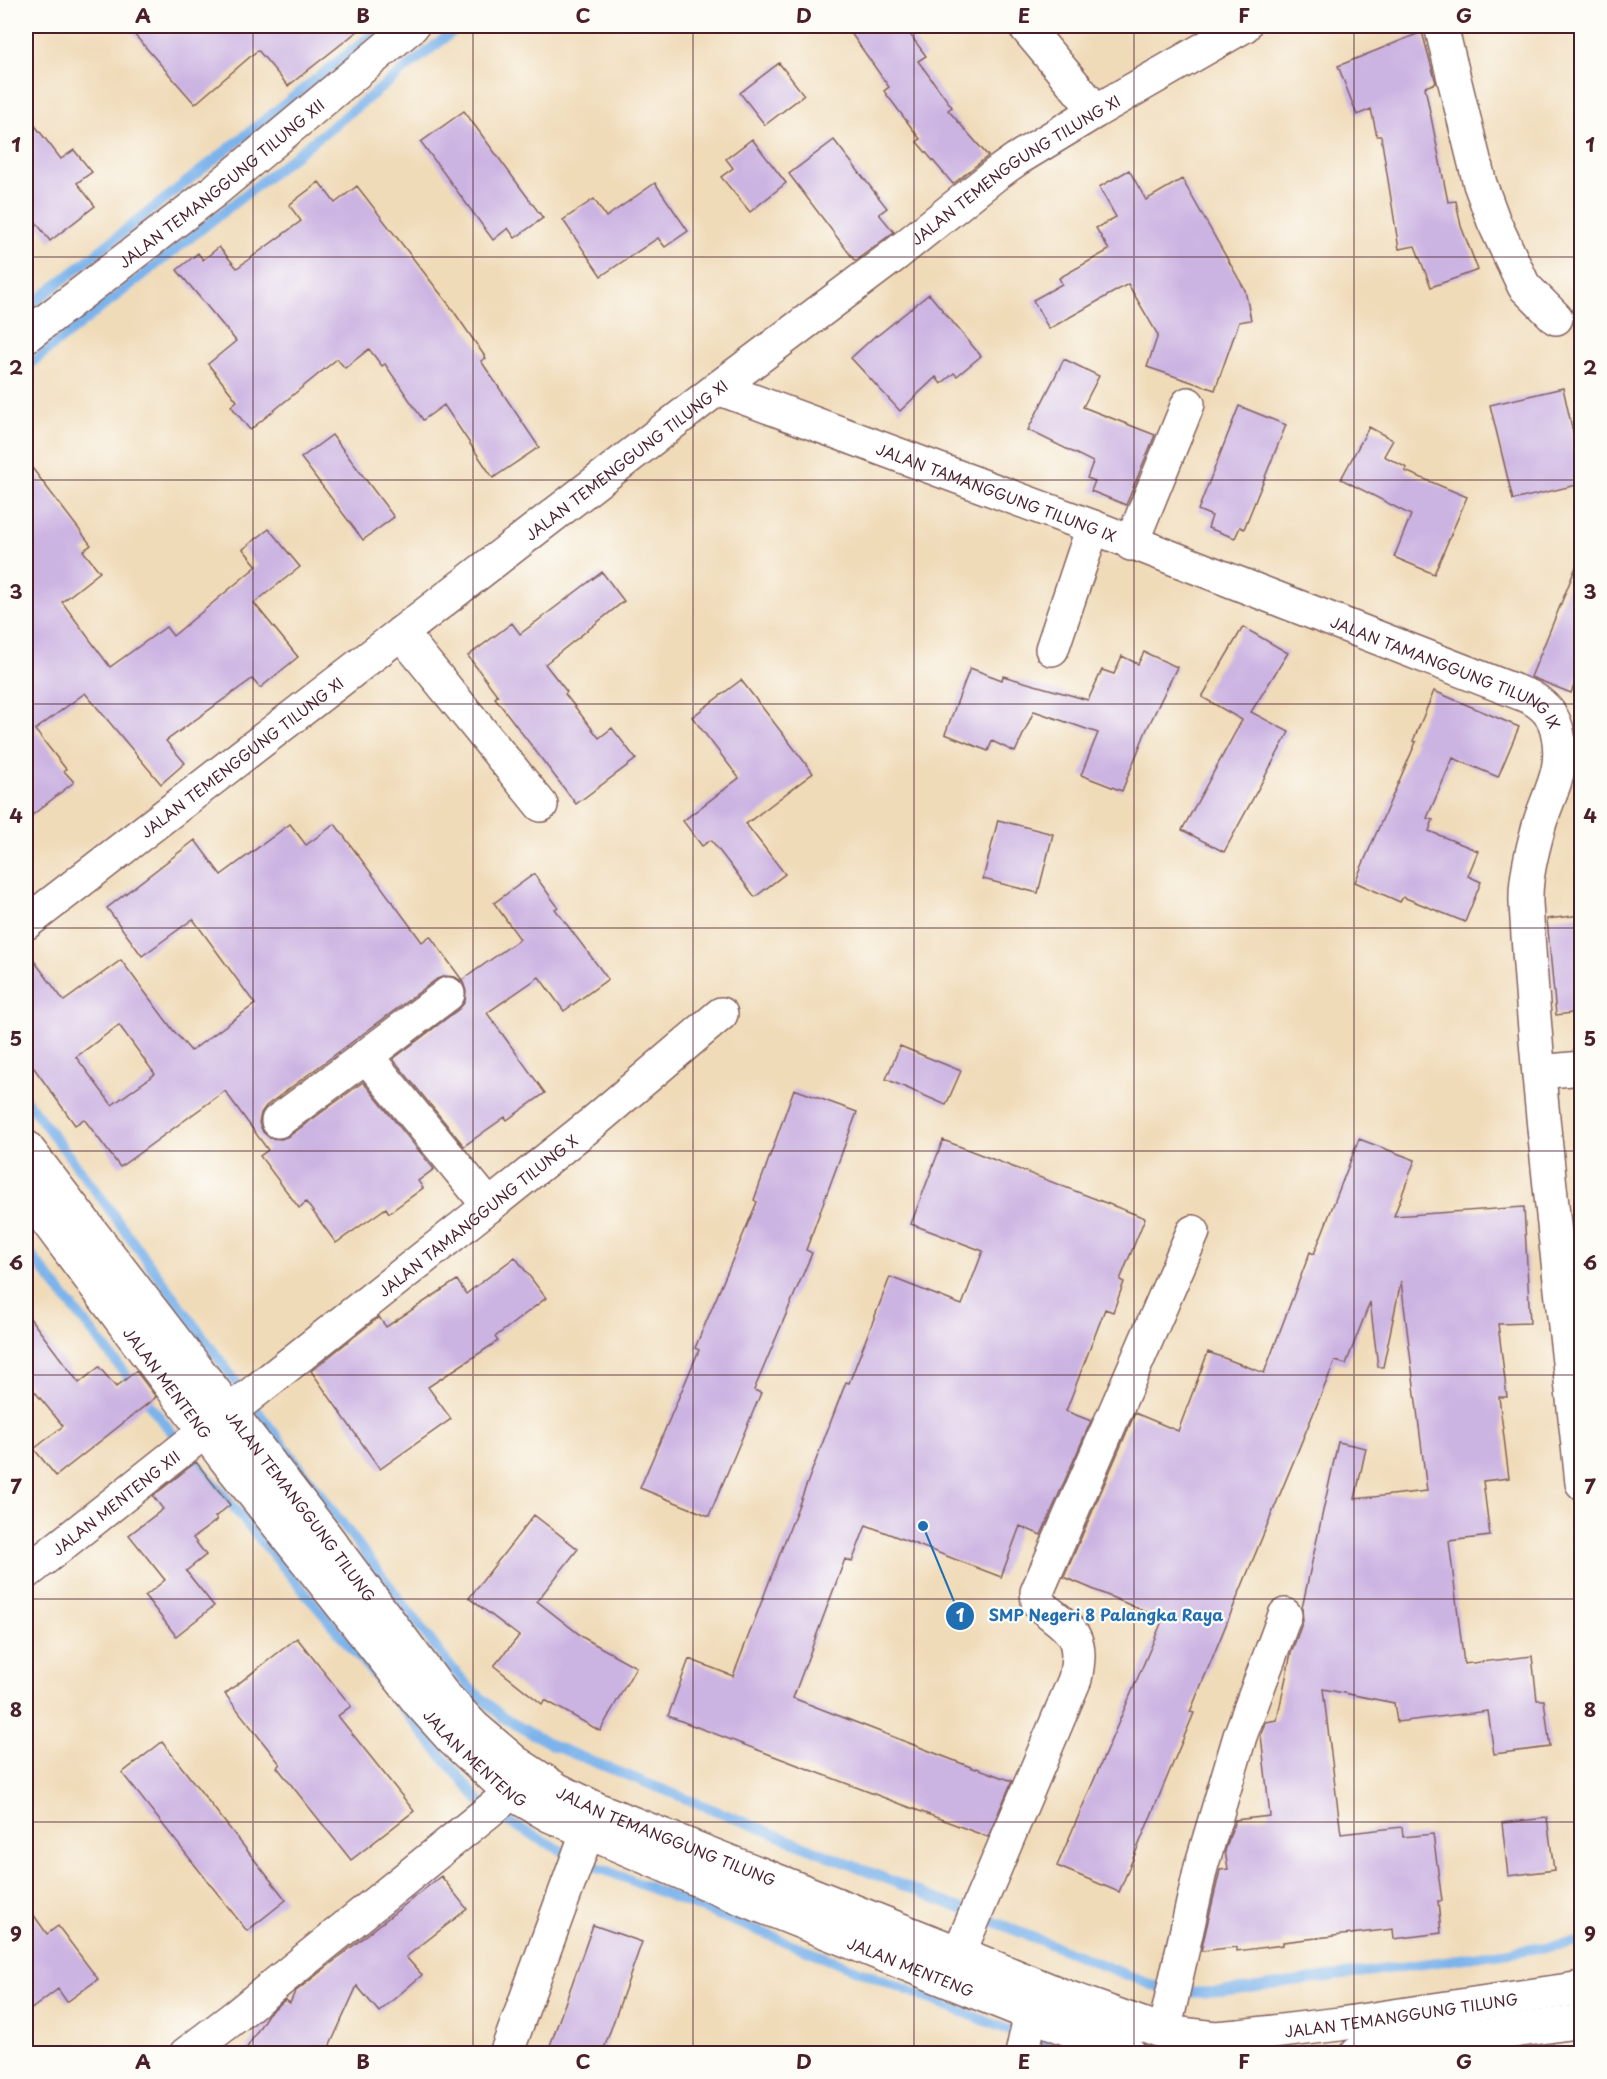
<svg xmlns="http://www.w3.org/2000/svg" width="1607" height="2079" viewBox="0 0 1607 2079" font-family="'Playpen Sans',sans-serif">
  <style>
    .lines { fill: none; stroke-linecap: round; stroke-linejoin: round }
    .stream { stroke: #7cb3eb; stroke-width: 10 }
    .building { fill: #ccb4e2; fill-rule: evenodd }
    .minor-casing { stroke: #84615d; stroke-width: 36 }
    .minor { stroke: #fff; stroke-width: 33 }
    .grid { fill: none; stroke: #4a1f2b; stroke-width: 1.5; stroke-opacity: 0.55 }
    .labels { text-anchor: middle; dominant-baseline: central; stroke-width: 4.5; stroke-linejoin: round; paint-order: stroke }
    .street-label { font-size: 15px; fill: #4a1f2b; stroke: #fdfcf7 }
    .leader { fill: none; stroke: #1f6fb2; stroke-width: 2 }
    .callout-dot { fill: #1f6fb2; stroke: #fdfcf7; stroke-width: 2 }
    .mark-label { font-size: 18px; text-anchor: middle; font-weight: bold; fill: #fff }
    .callout-label { font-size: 16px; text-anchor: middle; font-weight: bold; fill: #1f6fb2; stroke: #fdfcf7; stroke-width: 4.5; stroke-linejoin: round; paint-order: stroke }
    .neatline { fill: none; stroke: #4a1f2b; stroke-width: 2 }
    .grid-label { font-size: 20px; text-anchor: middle; font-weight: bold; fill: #4a1f2b }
  </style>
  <rect width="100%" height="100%" fill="#fdfcf7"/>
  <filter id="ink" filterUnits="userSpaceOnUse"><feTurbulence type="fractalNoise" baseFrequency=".0167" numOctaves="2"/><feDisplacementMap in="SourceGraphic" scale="12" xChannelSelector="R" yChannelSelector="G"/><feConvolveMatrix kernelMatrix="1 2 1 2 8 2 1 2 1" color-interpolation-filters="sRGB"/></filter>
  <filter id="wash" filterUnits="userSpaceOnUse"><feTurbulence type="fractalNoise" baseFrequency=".008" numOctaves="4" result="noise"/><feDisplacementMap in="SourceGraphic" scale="24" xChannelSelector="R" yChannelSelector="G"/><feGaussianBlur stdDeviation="1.35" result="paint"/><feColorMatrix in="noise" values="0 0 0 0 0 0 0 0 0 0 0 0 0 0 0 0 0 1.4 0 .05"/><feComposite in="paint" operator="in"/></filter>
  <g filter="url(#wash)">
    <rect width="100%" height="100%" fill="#f0dbb9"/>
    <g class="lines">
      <!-- stream -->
      <path class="stream" d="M26,309L383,26
        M26,367L460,26
        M26,1100L93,1187L247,1397L446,1661L470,1688L504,1718L554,1746L1172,1993L1221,1992L1582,1942
        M26,1248L183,1447L488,1811L577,1859L1069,2054"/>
    </g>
    <g id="blocks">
      <!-- building -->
      <path class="building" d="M127,26H364L288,86L258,50L195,104Z
        M846,26H904L926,56L918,61L952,107L948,110L988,156L953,184L917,142L920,139L884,91L889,87Z
        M1422,32L1436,83L1425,87L1448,202L1456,201L1461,226L1478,270L1431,287L1415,246L1399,249L1381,136H1377L1371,109L1357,115L1338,66Z
        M779,63L804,95L765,125L740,93Z
        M464,111L543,218L515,238L508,228L493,240L421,142Z
        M26,114L61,159L74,150L92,172L77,183L95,206L50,241L26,209Z
        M752,139L786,183L750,212L721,177L733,168L726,159Z
        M834,140L887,208L879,214L894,232L855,261L789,174Z
        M1129,170L1146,200L1182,179L1245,290L1251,320L1239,322L1215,390L1147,367L1158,335L1128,284L1049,329L1033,300L1062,284L1059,278L1109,250L1096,228L1116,217L1099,187Z
        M319,182L335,203L357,186L450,306L486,358L481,361L539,447L493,478L444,405L423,420L385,364L382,366L369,349L345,368L337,359L250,430L231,406L237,401L208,364L236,341L177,270L198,253L203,260L219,247L237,268L301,221L289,205Z
        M655,183L688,231L665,247L658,238L601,276L563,220L594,199L606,217Z
        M929,294L981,356L957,376L954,373L941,384L936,377L900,411L851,358L876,335L877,336Z
        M1064,359L1099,376L1083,407L1155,435L1126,505L1091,491L1095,481L1087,478L1093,462L1028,430Z
        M1563,388L1581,468V484L1513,500L1490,405Z
        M1239,406L1286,425L1244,529L1240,527L1235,538L1208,528L1212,516L1198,510Z
        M1369,427L1393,440L1384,456L1407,468L1405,471L1467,497L1434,574L1394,557L1411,515L1341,479Z
        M332,435L394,517L363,540L301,458Z
        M26,460L91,545L83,551L100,572L62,602L110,667L166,627L173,636L257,566L243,549L269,529L300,567L254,603L298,657L260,688L252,679L166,741L185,763L161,784L85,693L35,730L66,769L64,771L74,782L26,820Z
        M1580,557L1581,668L1571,693L1531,677Z
        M602,572L624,601L545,664L567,692L565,694L599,738L612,728L636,759L576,804L495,698L498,696L468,656L512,623L520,634Z
        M1243,627L1288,653L1251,712L1289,732L1224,852L1182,830L1242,720L1202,697Z
        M1144,652L1177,667L1146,731L1122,791L1081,775L1098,733L1034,711L1015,752L992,741L988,751L945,734L970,668L1002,680L1003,676L1088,700L1102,670L1114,674L1122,656L1138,664Z
        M741,680L813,773L746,824L785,874L755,897L711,840L702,846L683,821L739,778L692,717Z
        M1434,691L1519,727L1498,777L1453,758L1427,818L1433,820L1429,831L1478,851L1468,876L1481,882L1465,922L1403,897L1400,902L1355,882L1416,742L1413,741Z
        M998,820L1053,834L1038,893L983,879Z
        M290,824L306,845L335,824L422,942L430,936L462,980L520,939L494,903L534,874L558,907L555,909L608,979L564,1011L539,977L487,1013L545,1093L507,1120L505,1117L464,1146L393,1059L459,1009L465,1002L466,991L463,982L455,977L445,976L437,979L266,1106L261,1113L259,1123L263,1132L270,1138L281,1139L289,1136L363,1082L434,1169L418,1181L423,1188L389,1213L386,1208L336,1243L306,1202L299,1208L260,1156L268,1150L225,1091L120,1167L84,1119L75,1125L26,1057V950L64,1001L121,960L173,1030L191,1051L255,1004L193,919L142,956L107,908L195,840L221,875ZM119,1025L155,1074L112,1105L76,1057Z
        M1581,915V1012L1556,1015L1547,919Z
        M900,1046L961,1071L946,1105L886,1079Z
        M794,1089L857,1112L806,1250L812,1253L754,1390L761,1393L709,1516L640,1488L699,1350L695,1348L757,1202L754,1200Z
        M1359,1139L1415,1160L1394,1216L1524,1207L1530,1323L1498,1324L1507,1397H1499L1509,1478L1483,1481L1490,1536L1449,1541L1464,1664L1532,1656L1537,1700H1544L1550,1747L1494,1754L1488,1711L1397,1722L1394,1703L1323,1689L1341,1834L1402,1827L1403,1837L1433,1834L1442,1901H1438L1441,1933L1394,1939L1393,1929L1283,1942V1945L1237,1951V1947L1201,1951L1220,1870L1228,1869L1225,1851L1235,1820L1270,1816L1261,1735L1265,1722L1277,1720L1291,1653L1303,1621L1302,1608L1338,1442L1366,1448L1355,1499L1427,1491L1401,1281L1383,1367H1378L1370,1302L1346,1364L1335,1361L1190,1712L1194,1713L1119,1892L1057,1866L1163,1619L1064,1577L1135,1413L1178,1431L1208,1352L1264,1373L1310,1252L1314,1254Z
        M943,1140L1145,1218L1120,1280L1124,1282L1113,1312L1105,1309L1066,1411L1091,1421L1041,1535L1020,1526L1001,1577L866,1525L852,1562L845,1559L793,1698L976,1769L977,1768L1012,1781L988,1837L668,1716L689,1659L733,1676L846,1382L849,1383L890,1277L962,1305L983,1251L911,1224Z
        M515,1257L546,1298L495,1337L498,1341L428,1387L451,1419L380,1469L311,1371L379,1317L386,1327L457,1280L466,1294Z
        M26,1313L79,1383L99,1367L116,1387L136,1371L156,1397L56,1476L34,1449L63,1426L26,1381Z
        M196,1462L230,1505L215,1517L217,1520L193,1538L206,1555L186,1571L214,1606L176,1636L145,1596L165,1580L129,1535L163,1509L153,1496Z
        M534,1515L578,1549L537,1601L584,1638L636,1667L600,1731L545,1700L542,1704L494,1666L519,1636L469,1598Z
        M297,1638L351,1706L338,1716L414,1811L351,1860L277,1767L280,1764L225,1694Z
        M162,1742L286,1900L247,1931L122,1773Z
        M1547,1818L1554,1870L1508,1876L1502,1823Z
        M441,1876L467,1909L406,1957L422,1975L379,2012L357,1986L326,2054H243L268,2014L285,2000L290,2003L295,1992Z
        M26,1904L47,1934L58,1926L98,1979L67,2002L58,1989L26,2013Z
        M593,1925L642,1942L602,2054H547Z"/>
    </g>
  </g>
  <g filter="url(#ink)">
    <use href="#blocks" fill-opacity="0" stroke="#84615d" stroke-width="1.5"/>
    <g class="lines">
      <defs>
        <g id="minor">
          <path d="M1025,26L1096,111"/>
          <path d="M1441,26L1480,184L1494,222L1524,286L1556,318"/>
          <path id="s1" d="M26,336L213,192L412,26"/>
          <path id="s2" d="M718,388L1093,527L1530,697C1546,706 1555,717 1558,735C1565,770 1550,791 1540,822C1533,848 1525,876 1526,903C1537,1096 1562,1290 1582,1483"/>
          <path d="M1131,544L1188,404"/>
          <path d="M401,633L541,805"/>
          <path d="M1052,649L1093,527"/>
          <path id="s3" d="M26,923L718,388L896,254L996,174L1017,159L1096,111L1244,26"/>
          <path d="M448,994L366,1056L489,1206"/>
          <path d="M1539,1072L1582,1068"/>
          <path d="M278,1121L366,1056"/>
          <path id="s4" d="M26,1147L327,1538L442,1693L474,1727L515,1762L558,1790L599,1810L959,1953L1061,1995L1164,2032L1215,2038L1239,2036L1340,2024L1582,1988"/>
          <path id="s5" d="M26,1193L224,1457L418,1701L452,1739L511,1793L549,1815L724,1891L1130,2054"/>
          <path id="s6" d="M26,1573L489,1206L595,1121L721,1014"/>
          <path d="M959,1953L1075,1679C1084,1636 1073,1631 1041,1606L1038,1602L1037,1592L1193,1232"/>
          <path d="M1164,2032L1201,1867L1240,1736L1285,1615"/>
          <path d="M186,2054L236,2016L511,1793"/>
          <path d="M506,2054L587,1833"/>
          <path d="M1022,2054L1031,2013"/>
          <path d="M1357,2054L1582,2021"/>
        </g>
      </defs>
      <!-- minor casing -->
      <use href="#minor" class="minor-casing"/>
      <!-- minor -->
      <use href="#minor" class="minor"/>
    </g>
  </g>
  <!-- grid -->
  <path class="grid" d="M253,26V2054M473,26V2054M693,26V2054M914,26V2054M1134,26V2054M1354,26V2054M26,257H1582M26,480H1582M26,704H1582M26,928H1582M26,1151H1582M26,1375H1582M26,1599H1582M26,1822H1582"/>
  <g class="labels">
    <!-- street labels -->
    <g class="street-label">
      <text stroke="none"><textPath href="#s3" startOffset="1244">JALAN TEMENGGUNG TILUNG XI</textPath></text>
      <text stroke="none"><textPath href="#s1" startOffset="248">JALAN TEMANGGUNG TILUNG XII</textPath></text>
      <text stroke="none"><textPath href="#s3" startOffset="758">JALAN TEMENGGUNG TILUNG XI</textPath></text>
      <text stroke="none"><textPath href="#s2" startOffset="297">JALAN TAMANGGUNG TILUNG IX</textPath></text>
      <text stroke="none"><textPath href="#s2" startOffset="783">JALAN TAMANGGUNG TILUNG IX</textPath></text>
      <text stroke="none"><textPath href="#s3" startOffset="272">JALAN TEMENGGUNG TILUNG XI</textPath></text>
      <text stroke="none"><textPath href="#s6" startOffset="576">JALAN TAMANGGUNG TILUNG X</textPath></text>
      <text stroke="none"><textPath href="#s5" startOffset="237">JALAN MENTENG</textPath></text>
      <text stroke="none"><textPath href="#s6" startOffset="114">JALAN MENTENG XII</textPath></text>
      <text stroke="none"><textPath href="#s4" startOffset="452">JALAN TEMANGGUNG TILUNG</textPath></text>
      <text stroke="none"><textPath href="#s5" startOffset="723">JALAN MENTENG</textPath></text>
      <text stroke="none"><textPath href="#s4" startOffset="956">JALAN TEMANGGUNG TILUNG</textPath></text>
      <text stroke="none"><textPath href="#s5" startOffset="1209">JALAN MENTENG</textPath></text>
      <text stroke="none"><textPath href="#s4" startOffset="1730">JALAN TEMANGGUNG TILUNG</textPath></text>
    </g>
  </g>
  <!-- callouts -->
  <path class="leader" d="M923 1526L960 1616"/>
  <g class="callout-dot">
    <circle cx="923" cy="1526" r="6"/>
    <circle cx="960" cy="1616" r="15"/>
  </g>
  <g class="mark-label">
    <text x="960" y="1622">1</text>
  </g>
  <g class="callout-label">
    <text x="1106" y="1621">SMP Negeri 8 Palangka Raya</text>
  </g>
  <!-- margin -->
  <rect width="1607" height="2079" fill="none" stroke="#fdfcf7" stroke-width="66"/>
  <rect x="33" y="33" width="1541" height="2013" class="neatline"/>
  <g class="grid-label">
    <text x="143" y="23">A</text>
    <text x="363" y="23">B</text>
    <text x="583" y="23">C</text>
    <text x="804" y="23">D</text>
    <text x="1024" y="23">E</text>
    <text x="1244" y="23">F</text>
    <text x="1464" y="23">G</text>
    <text x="16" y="152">1</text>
    <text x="1590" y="152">1</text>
    <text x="16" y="375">2</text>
    <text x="1590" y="375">2</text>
    <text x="16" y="599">3</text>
    <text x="1590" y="599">3</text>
    <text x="16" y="823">4</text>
    <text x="1590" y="823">4</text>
    <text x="16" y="1046">5</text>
    <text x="1590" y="1046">5</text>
    <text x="16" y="1270">6</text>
    <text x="1590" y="1270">6</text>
    <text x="16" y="1494">7</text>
    <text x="1590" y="1494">7</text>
    <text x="16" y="1717">8</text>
    <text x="1590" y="1717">8</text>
    <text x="16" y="1941">9</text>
    <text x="1590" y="1941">9</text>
    <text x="143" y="2069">A</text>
    <text x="363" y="2069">B</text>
    <text x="583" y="2069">C</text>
    <text x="804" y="2069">D</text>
    <text x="1024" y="2069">E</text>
    <text x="1244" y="2069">F</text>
    <text x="1464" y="2069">G</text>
  </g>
</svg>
